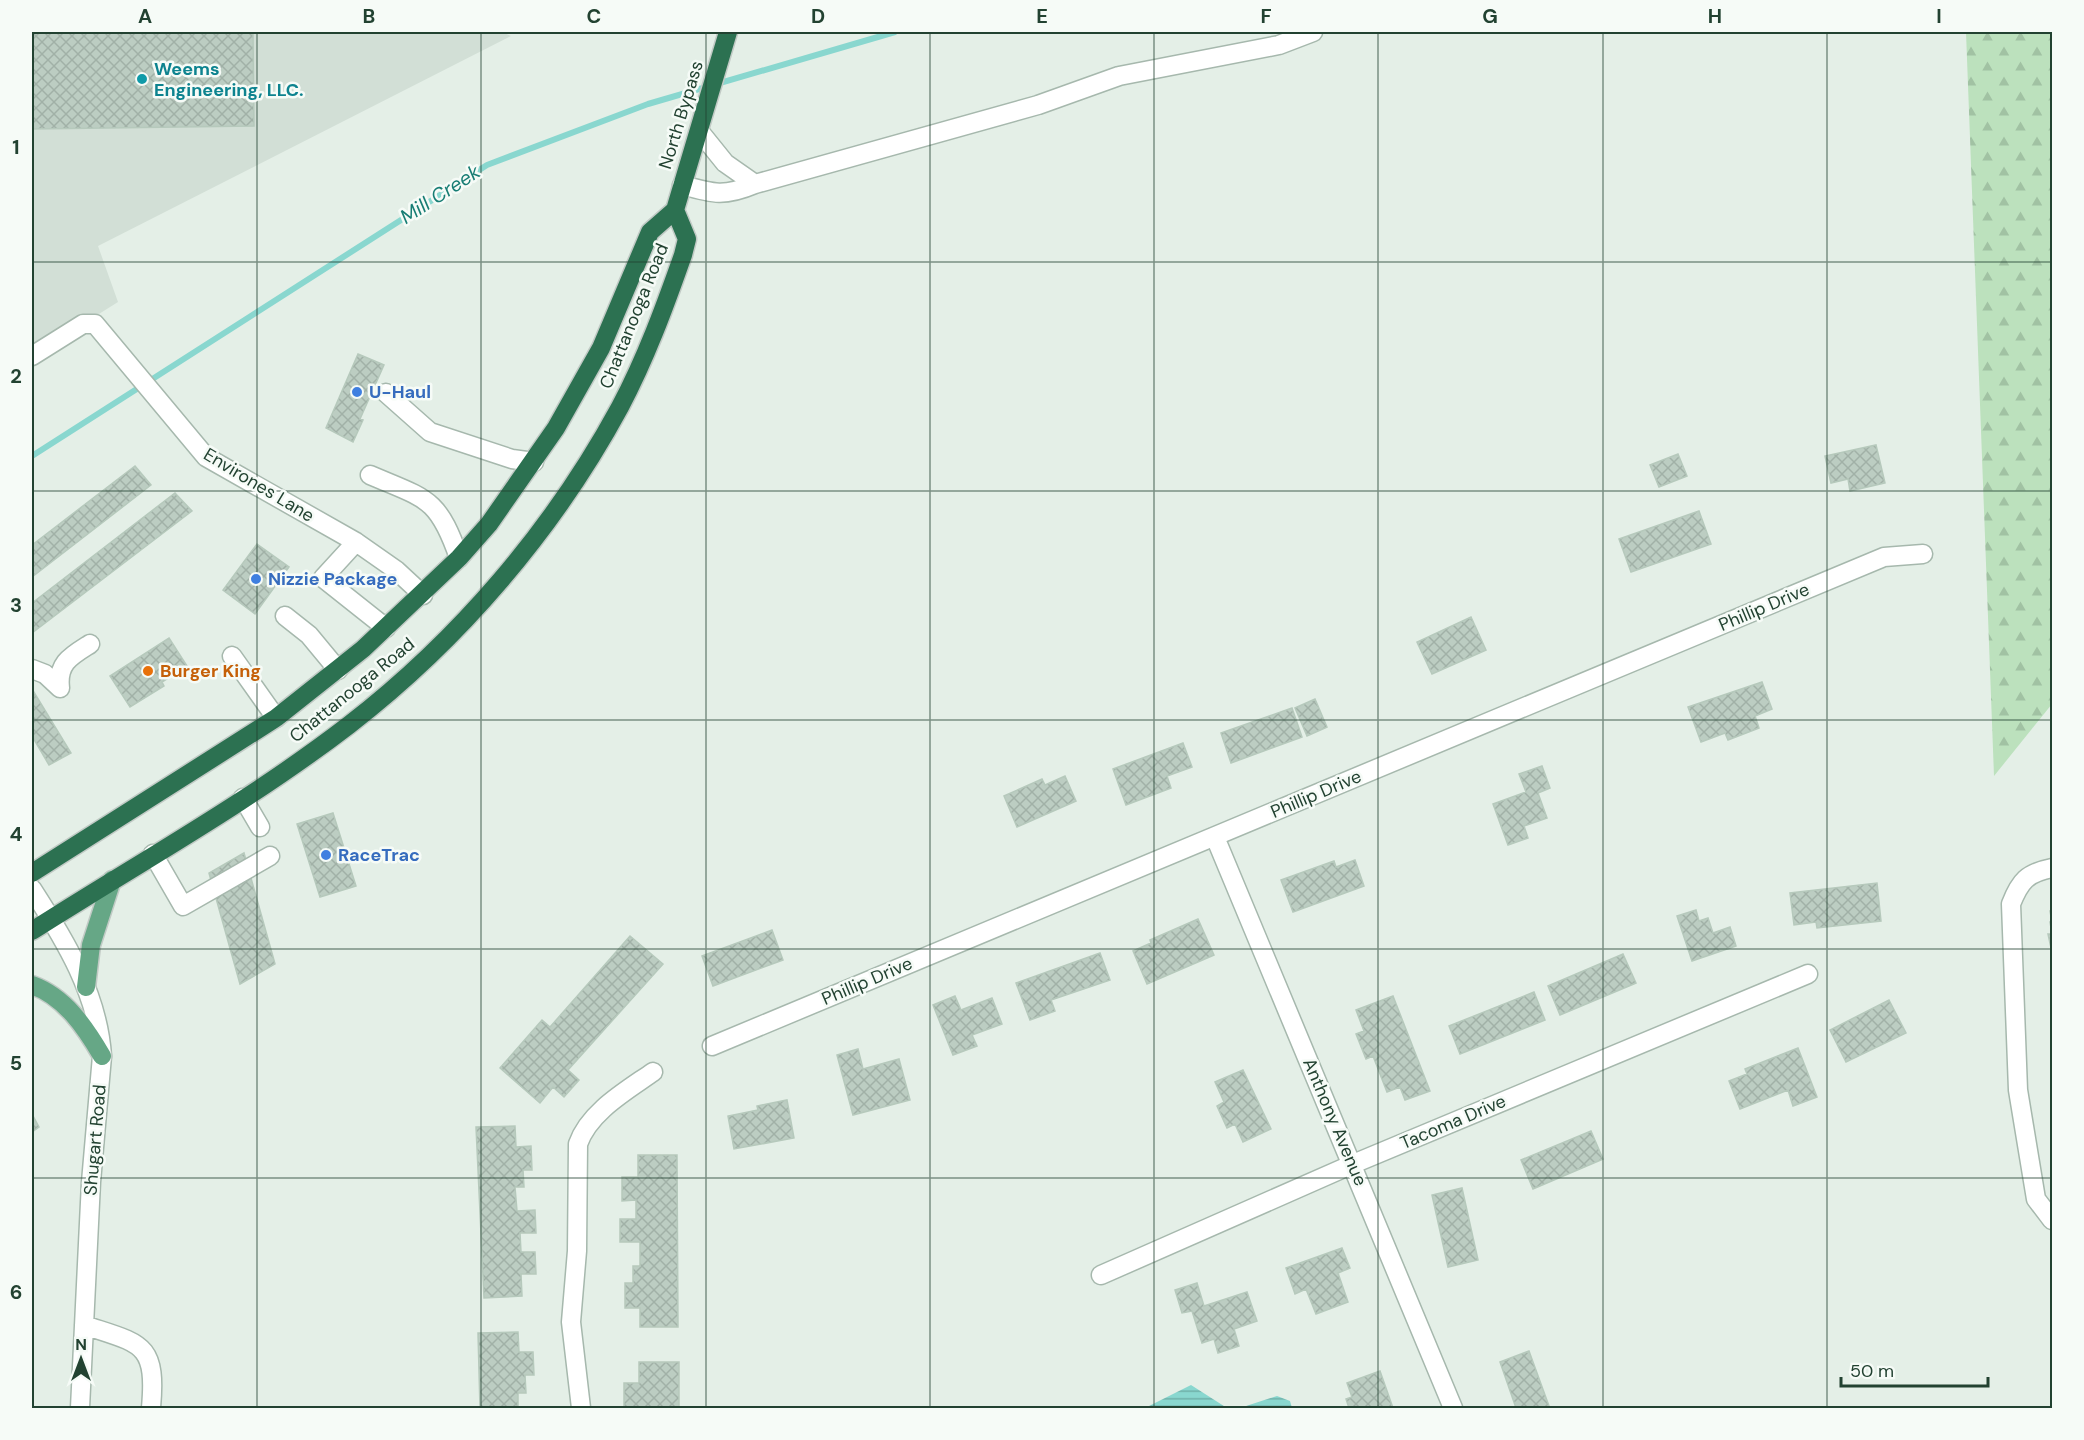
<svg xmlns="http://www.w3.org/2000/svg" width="2084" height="1440" viewBox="0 0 2084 1440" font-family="'DM Sans',sans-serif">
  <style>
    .built { fill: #d2dfd6 }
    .forest { fill: url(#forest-firs) }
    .water { fill: url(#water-rules) }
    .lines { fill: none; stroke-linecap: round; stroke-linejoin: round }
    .stream { stroke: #89d7cf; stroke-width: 6 }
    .building { fill: url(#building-cross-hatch); stroke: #b6c9bc; stroke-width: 1.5 }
    .minor-casing { stroke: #a6b8ad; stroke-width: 21 }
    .major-casing { stroke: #c1cac5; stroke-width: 21 }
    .highway-casing { stroke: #c1cac5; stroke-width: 21 }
    .minor { stroke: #fff; stroke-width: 18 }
    .major { stroke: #66a786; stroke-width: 18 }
    .highway { stroke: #2c7151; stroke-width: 18 }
    .grid { fill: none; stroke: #224231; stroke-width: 1.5; stroke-opacity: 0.55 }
    .culture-dot { fill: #0f9aa8; stroke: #f6fbf7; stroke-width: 2 }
    .shop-dot { fill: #3f7fe0; stroke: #f6fbf7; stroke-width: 2 }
    .food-dot { fill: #e8710a; stroke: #f6fbf7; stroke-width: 2 }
    .labels { text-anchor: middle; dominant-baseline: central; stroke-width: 5; stroke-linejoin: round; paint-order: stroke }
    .culture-label { font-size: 18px; font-weight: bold; fill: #0d838f; stroke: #f6fbf7; text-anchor: start }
    .street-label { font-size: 18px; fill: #224231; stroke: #f6fbf7 }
    .shop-label { font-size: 18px; font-weight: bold; fill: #366cbe; stroke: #f6fbf7; text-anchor: start }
    .food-label { font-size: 18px; font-weight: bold; fill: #c56008; stroke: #f6fbf7; text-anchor: start }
    .water-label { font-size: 20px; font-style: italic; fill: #177d74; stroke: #f6fbf7 }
    .neatline { fill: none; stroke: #224231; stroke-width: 2 }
    .grid-label { font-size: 20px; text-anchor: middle; font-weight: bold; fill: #224231 }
  </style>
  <defs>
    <pattern id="forest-firs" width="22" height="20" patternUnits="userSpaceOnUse" patternTransform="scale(1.5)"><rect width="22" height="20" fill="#bce1bd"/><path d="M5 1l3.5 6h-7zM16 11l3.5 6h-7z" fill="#a1c2a3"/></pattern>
    <pattern id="water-rules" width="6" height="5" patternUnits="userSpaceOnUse" patternTransform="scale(1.5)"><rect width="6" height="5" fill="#89d7cf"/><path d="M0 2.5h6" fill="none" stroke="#70b0a9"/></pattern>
    <pattern id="building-cross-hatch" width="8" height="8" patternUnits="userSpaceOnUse" patternTransform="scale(1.5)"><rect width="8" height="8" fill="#bccdc2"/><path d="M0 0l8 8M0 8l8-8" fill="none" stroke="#a1b1a7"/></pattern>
  </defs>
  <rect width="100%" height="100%" fill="#e4efe7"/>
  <!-- built -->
  <path class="built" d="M32,32H502L511,36L98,246L118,302L32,356Z"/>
  <!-- forest -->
  <path class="forest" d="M1966,32H2052V704L1994,776Z"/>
  <!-- water -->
  <path class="water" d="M1191,1385L1227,1408H1145Z
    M1277,1396L1290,1401L1292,1408H1240Z"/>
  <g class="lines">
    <!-- stream -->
    <path class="stream" d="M32,456L487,165L648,104L895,32"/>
  </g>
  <!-- building -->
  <path class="building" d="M32,32H253L254,126L32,129Z
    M358,354L384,365L360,419L363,420L353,442L326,428Z
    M1876,445L1885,483L1850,491L1848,479L1831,483L1825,456Z
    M1678,454L1687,476L1659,487L1650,465Z
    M135,466L151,485L32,577V545Z
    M175,493L192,511L32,633V603Z
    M1699,511L1711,544L1631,572L1619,539Z
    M257,544L289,567L255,614L223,590Z
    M1471,617L1486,650L1432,674L1417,642Z
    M169,638L187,666L162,682L164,686L130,707L110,676Z
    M1762,682L1772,709L1755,716L1759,728L1728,740L1725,733L1701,742L1688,707Z
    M32,689L71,753L49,765L32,736Z
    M1315,699L1327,727L1307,736L1295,708Z
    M1292,708L1302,737L1231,763L1221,733Z
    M1183,743L1192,767L1167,776L1171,788L1126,805L1113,769Z
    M1542,766L1550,788L1538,793L1547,818L1524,826L1528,838L1508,845L1493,804L1526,792L1519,774Z
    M1065,776L1076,801L1017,827L1004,796L1042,779L1045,785Z
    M333,813L356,886L320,897L297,824Z
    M244,853L275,964L240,984L209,873Z
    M1355,860L1364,886L1293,912L1281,880L1334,861L1336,867Z
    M1877,883L1881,921L1817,928L1816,922L1794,925L1790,893Z
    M1696,910L1699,921L1708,918L1713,933L1730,927L1736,946L1692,961L1677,916Z
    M2052,910V948H2051L2048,934H2052L2050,922H2052L2050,911Z
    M1198,919L1214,955L1147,984L1133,951L1151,943L1150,940Z
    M772,930L783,960L713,986L702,956Z
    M630,936L663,964L568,1070L579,1080L564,1097L553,1087L540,1103L500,1068L542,1020L550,1027Z
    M1100,953L1110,980L1051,1000L1055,1011L1030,1020L1016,983Z
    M1623,954L1636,983L1560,1015L1548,986Z
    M1534,992L1545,1020L1460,1054L1449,1026Z
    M955,996L961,1010L992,998L1002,1024L972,1035L977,1046L953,1055L933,1005Z
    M1393,996L1430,1091L1405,1100L1400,1087L1387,1092L1373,1056L1366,1059L1356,1034L1364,1031L1356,1010Z
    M1889,1000L1906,1033L1846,1062L1830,1030Z
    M1798,1048L1817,1097L1793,1106L1788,1090L1740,1109L1729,1081L1747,1074L1745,1069Z
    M858,1049L863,1069L899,1059L910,1100L853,1115L837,1055Z
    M1243,1070L1271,1129L1243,1142L1235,1124L1227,1128L1217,1106L1224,1102L1215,1082Z
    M787,1100L794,1138L734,1149L728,1116L758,1110L757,1106Z
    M32,1114L39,1127L32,1132Z
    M515,1126L516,1147L531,1146L532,1170H523L524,1187H515L517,1211L535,1210L536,1233H520L521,1252H535L536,1274H521L522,1296L484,1298L476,1127Z
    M1591,1131L1603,1159L1533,1189L1521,1160Z
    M638,1155H677L678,1327H640V1308H625V1283H633V1266H640V1242H620V1219H636V1200L622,1201V1177H638Z
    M1462,1188L1478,1260L1448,1267L1432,1195Z
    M1342,1248L1350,1268L1338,1273L1348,1302L1316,1314L1306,1289L1295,1294L1286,1268Z
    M1197,1283L1204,1306L1247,1292L1257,1321L1234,1329L1239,1346L1218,1353L1214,1339L1202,1343L1192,1311L1182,1313L1175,1290Z
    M518,1332L519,1352H533L534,1375H525L526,1393H518V1408H480L478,1333Z
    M1529,1351L1549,1406L1542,1408H1516L1500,1362Z
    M639,1362H679V1408L624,1407V1383H639Z
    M1380,1371L1393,1408H1349L1346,1399L1352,1397L1347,1383Z"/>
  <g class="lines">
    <defs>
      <path id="minor" d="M700,132L725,163L755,184
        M682,185C714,194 724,197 755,184L1038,105L1119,76L1279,45L1313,32
        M32,356L83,324H95L206,457L356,542L396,570L423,595
        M386,393L430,432L512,459L534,462
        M370,475C426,499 438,497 459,558
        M356,542L323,578L386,628
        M285,616L309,635L338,670
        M232,656L276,718
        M32,669L45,674L60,688
        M60,688C57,663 71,656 90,644
        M243,798L260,827
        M1215,837L1453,1408
        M153,854L183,906L270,856
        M2052,868C2027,873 2020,881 2011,904L2018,1090L2036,1199L2052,1220
        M32,889C65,940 98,994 102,1056L91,1182L80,1408
        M712,1046L1884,557L1923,554
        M1101,1275L1353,1164L1808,974
        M84,1325C141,1344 157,1342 151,1408
        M581,1408L571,1322L577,1251L578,1144C589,1112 626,1091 653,1072"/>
      <path id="major" d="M32,985C65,997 85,1027 102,1056
        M86,987L91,945L112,880"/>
      <path id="highway" d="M675,210L728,32
        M32,873L276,718L363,649L459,558L489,524L556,428L601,348L650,232L675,210
        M32,931C137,864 249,802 349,725C459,640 554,529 620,407C646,358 665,306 683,255L687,239L675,210"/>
    </defs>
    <!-- minor casing -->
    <use href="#minor" class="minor-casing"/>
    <!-- major casing -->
    <use href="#major" class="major-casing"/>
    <!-- highway casing -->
    <use href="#highway" class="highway-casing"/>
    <!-- minor -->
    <use href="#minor" class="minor"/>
    <!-- major -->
    <use href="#major" class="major"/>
    <!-- highway -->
    <use href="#highway" class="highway"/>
  </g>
  <!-- grid -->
  <path class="grid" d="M257,32V1408M481,32V1408M706,32V1408M930,32V1408M1154,32V1408M1378,32V1408M1603,32V1408M1827,32V1408M32,262H2052M32,491H2052M32,720H2052M32,949H2052M32,1178H2052"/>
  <!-- markers -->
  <circle class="culture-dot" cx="142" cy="79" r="6"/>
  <g class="shop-dot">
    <circle cx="357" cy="392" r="6"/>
    <circle cx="256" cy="579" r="6"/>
    <circle cx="326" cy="855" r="6"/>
  </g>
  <circle class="food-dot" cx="148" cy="671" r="6"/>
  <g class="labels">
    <!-- culture labels -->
    <g class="culture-label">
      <text x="154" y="69">Weems<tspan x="154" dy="21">Engineering, LLC.</tspan></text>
    </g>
    <!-- street labels -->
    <g class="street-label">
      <text transform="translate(681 115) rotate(-73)">North Bypass</text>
      <text transform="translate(634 316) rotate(-68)">Chattanooga Road</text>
      <text transform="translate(259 485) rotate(31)">Environes Lane</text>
      <text transform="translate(1764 607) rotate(-23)">Phillip Drive</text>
      <text transform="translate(352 690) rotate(-39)">Chattanooga Road</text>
      <text transform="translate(1316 794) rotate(-23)">Phillip Drive</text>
      <text transform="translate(867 981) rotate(-23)">Phillip Drive</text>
      <text transform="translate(1335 1122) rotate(67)">Anthony Avenue</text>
      <text transform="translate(1453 1122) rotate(-23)">Tacoma Drive</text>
      <text transform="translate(95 1140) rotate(-85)">Shugart Road</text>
    </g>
    <!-- shop labels -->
    <g class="shop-label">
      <text x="369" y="392">U-Haul</text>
      <text x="268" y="579">Nizzie Package</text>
      <text x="338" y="855">RaceTrac</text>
    </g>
    <!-- food labels -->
    <g class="food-label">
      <text x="160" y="671">Burger King</text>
    </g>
    <!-- water labels -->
    <g class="water-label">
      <text transform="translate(440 194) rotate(-33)">Mill Creek</text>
    </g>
  </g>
  <!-- border -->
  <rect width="2084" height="1440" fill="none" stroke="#f6fbf7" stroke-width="66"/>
  <!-- north arrow -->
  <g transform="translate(81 1359)" stroke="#f6fbf7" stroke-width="4.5" paint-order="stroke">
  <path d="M0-4.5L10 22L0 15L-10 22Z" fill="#224231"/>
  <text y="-9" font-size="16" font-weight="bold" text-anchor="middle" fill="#224231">N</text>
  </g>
  <!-- scale -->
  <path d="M1841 1377v9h147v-9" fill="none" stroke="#224231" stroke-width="3"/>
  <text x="1850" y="1377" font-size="18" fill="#224231" stroke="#f6fbf7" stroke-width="4.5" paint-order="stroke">50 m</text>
  <rect x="33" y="33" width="2018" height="1374" class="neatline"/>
  <g class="grid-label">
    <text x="145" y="23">A</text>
    <text x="369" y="23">B</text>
    <text x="594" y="23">C</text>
    <text x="818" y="23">D</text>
    <text x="1042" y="23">E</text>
    <text x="1266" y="23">F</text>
    <text x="1490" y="23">G</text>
    <text x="1715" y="23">H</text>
    <text x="1939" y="23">I</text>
    <text x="16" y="154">1</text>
    <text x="16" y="383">2</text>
    <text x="16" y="612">3</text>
    <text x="16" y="841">4</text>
    <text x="16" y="1070">5</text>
    <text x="16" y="1299">6</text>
  </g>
</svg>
